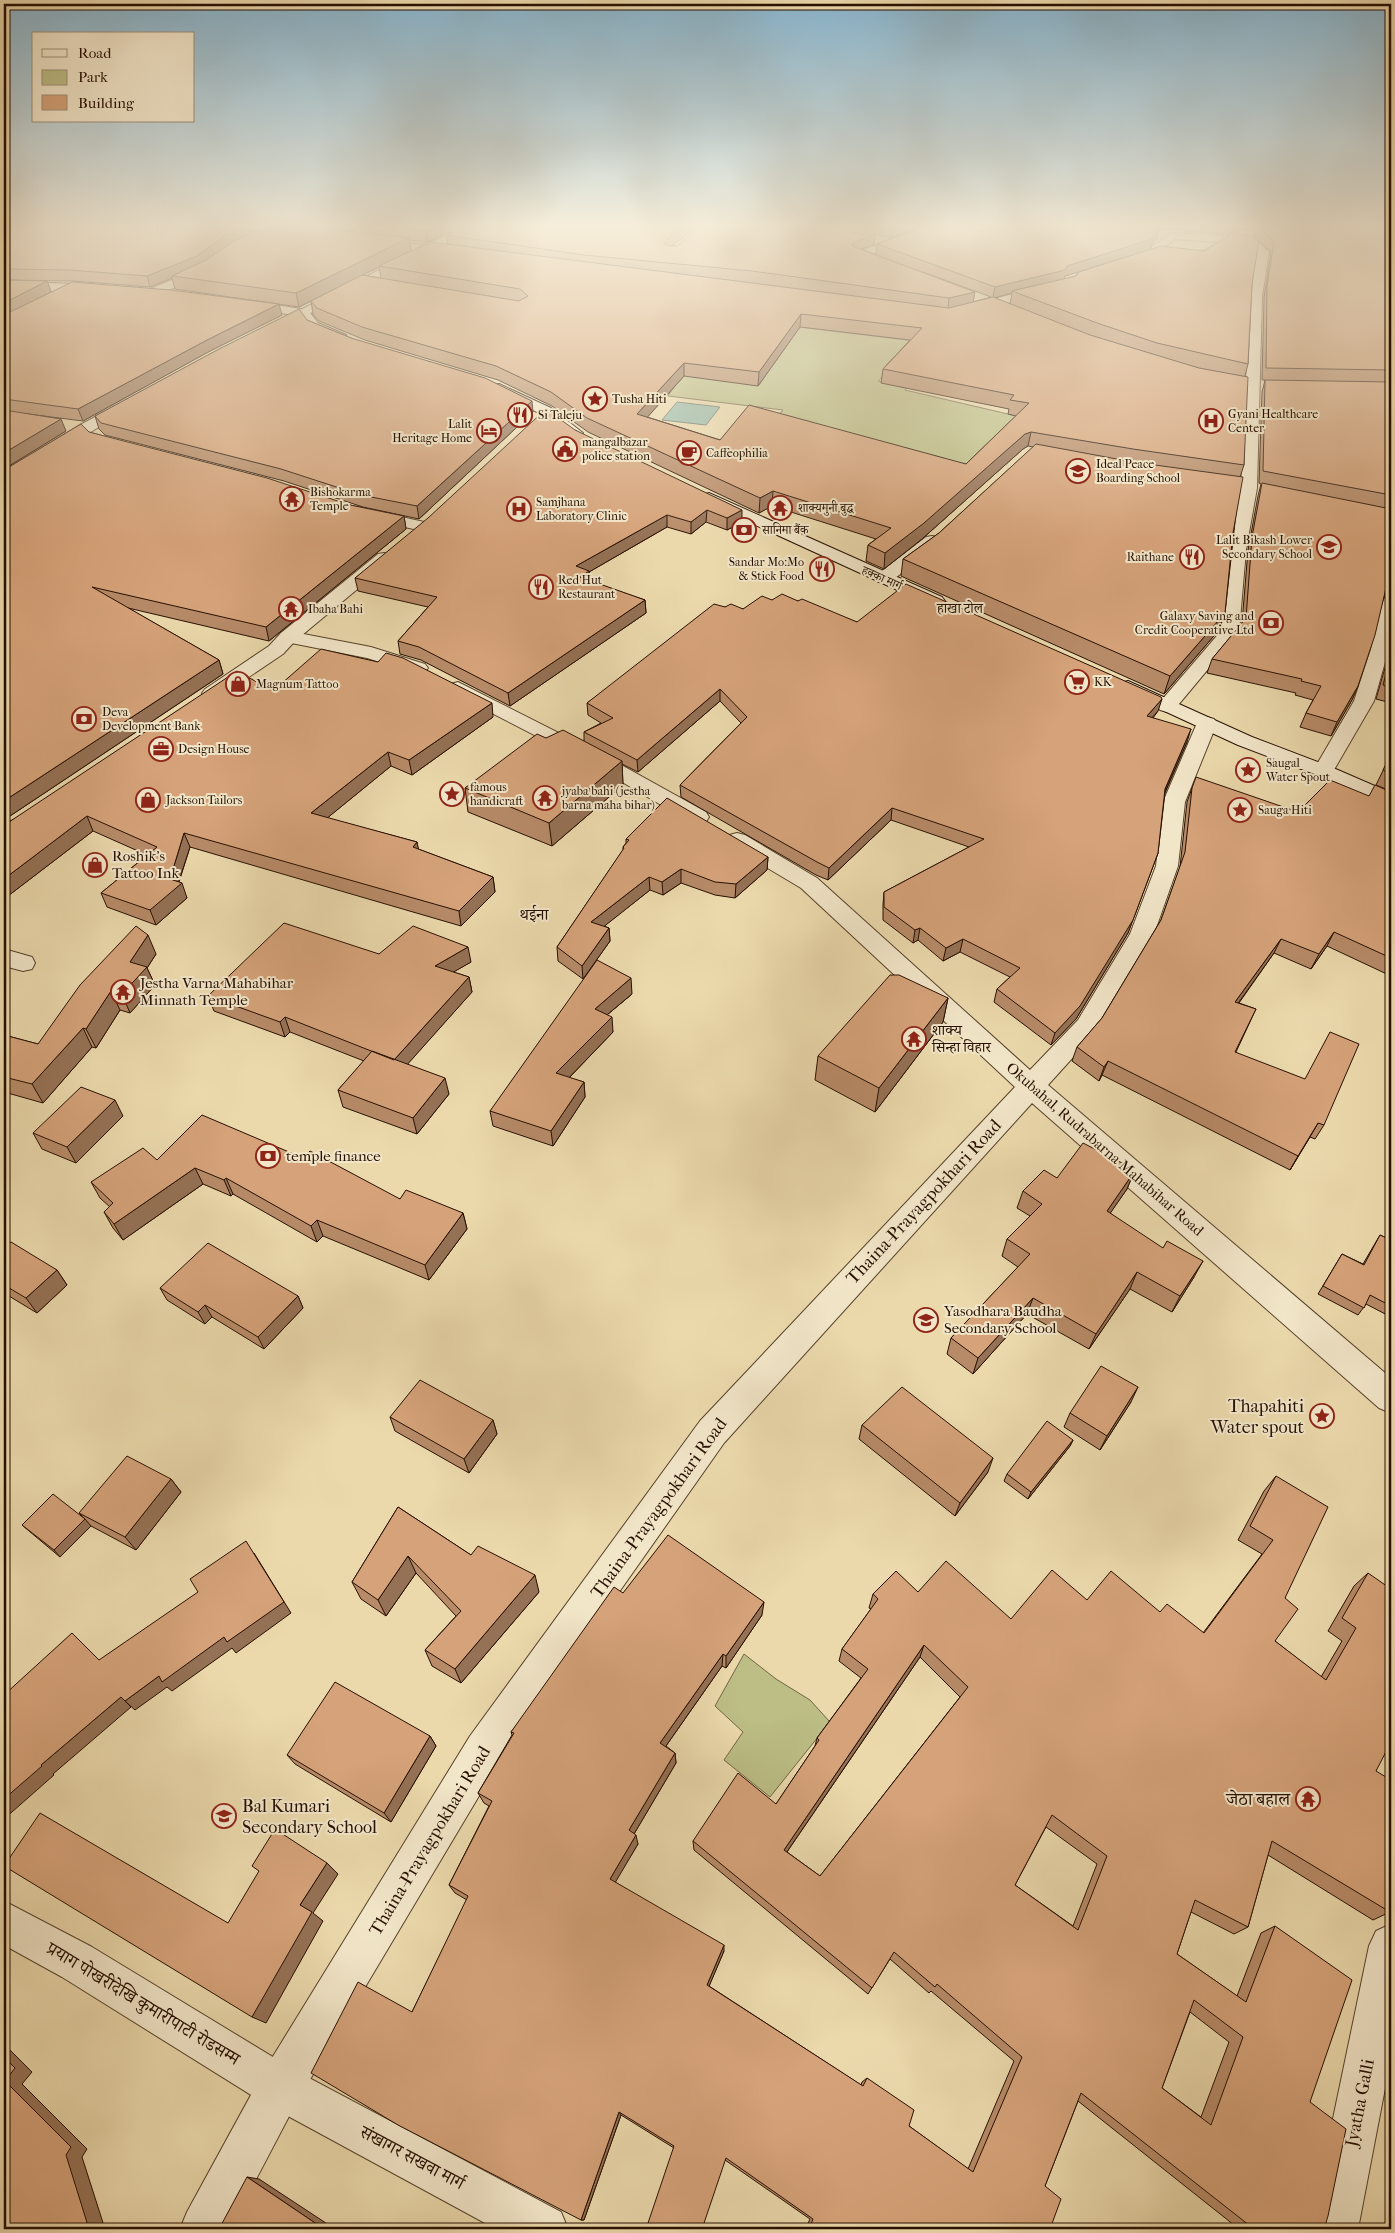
<svg xmlns="http://www.w3.org/2000/svg" width="1395" height="2233" viewBox="0 0 1395 2233" font-family="'IM FELL French Canon','Noto Serif Devanagari',serif">
  <style>
    .green { fill: #bcbe86; stroke: #716643 }
    .water { fill: #98baab; stroke: #6a7667 }
    .lines { fill: none; stroke-linecap: round; stroke-linejoin: round }
    .minor-casing { stroke: #57422b; stroke-width: 2 }
    .tertiary-casing { stroke: #57422b; stroke-width: 2 }
    .secondary-casing { stroke: #260f00; stroke-width: 2 }
    .minor { fill: #f2e6c9; fill-rule: evenodd }
    .tertiary { fill: #f2e6c9; fill-rule: evenodd }
    .secondary { fill: #f2e6c9; fill-rule: evenodd }
    .wall { fill: #b78b68; stroke: #260f00; fill-rule: evenodd }
    .shaded-wall { fill: #957155; stroke: #260f00 }
    .building { fill: #d5a279; stroke: #260f00; fill-rule: evenodd }
    .labels { text-anchor: middle; dominant-baseline: central; stroke-width: 4; stroke-linejoin: round; paint-order: stroke }
    .far-poi-label { font-size: 12px; fill: #260f00; stroke: #f2e6c9; text-anchor: start }
    .far-street-label { font-size: 12px; fill: #260f00; stroke: #f2e6c9 }
    .far-neighbourhood-label { font-size: 14px; fill: #260f00; stroke: #f2e6c9 }
    .poi-label { font-size: 15px; fill: #260f00; stroke: #f2e6c9; text-anchor: start }
    .street-label { font-size: 15px; fill: #260f00; stroke: #f2e6c9 }
    .neighbourhood-label { font-size: 16px; fill: #260f00; stroke: #f2e6c9 }
    .near-street-label { font-size: 18px; fill: #260f00; stroke: #f2e6c9 }
    .near-poi-label { font-size: 18px; fill: #260f00; stroke: #f2e6c9; text-anchor: end }
  </style>
  <rect width="100%" height="100%" fill="#ebd9ac"/>
  <filter id="stains"><feTurbulence type="fractalNoise" baseFrequency=".004" numOctaves="4"/><feColorMatrix values="0 0 0 0 .2 0 0 0 0 .09 0 0 0 0 .02 0 0 0 .5 -.17"/></filter>
  <radialGradient id="worn" r=".72"><stop offset=".6" stop-color="#630" stop-opacity="0"/><stop offset="1" stop-color="#630" stop-opacity=".3"/></radialGradient>
  <!-- green -->
  <path class="green" d="M784,325L930,343L901,359L878,381L907,387L905,390L1025,418L968,476L767,428L783,410L668,396L687,367Z
    M744,1654L776,1679L810,1700L830,1722L770,1797L724,1760L743,1732L715,1706Z"/>
  <!-- water -->
  <path class="water" d="M677,402L720,407L706,425L662,420Z"/>
  <g class="lines">
    <defs>
      <path id="minor" d="M248,228C261,228 295,225 304,233L299,236L253,231Z
        M461,228H474L440,247L460,250L462,252L460,254L430,252L279,329H271L269,326L416,251L372,245L368,244L366,242L368,240L426,245Z
        M923,228H938L937,230L863,257L859,258L853,255L855,253Z
        M1288,228H1306L1305,230L1280,236L1239,238L1258,242L1269,252L1262,297L1257,488L1246,550L1239,632L1174,710L1167,712L1160,710L1157,706L1160,702L1221,631L1230,550L1241,488L1250,297L1257,253L1250,247L1231,243L1209,255L1203,252L1218,242L1175,239L1163,248V253L1157,256L1151,253V247L1173,233L1227,236L1237,231Z
        M208,265L214,268L212,270L156,296L152,297L146,293L148,290Z
        M1048,285L1052,286L1054,289L1052,292L966,314L960,310L962,307Z
        M129,399L134,400L136,403L134,406L9,481L4,483V471L80,425Z
        M369,510L429,523L431,526L429,529L423,531L363,518L361,515L363,512Z
        M932,536L938,537L940,541L938,545L890,582H878L875,578L878,574L926,537Z
        M1391,597V641L1374,701L1331,775L1324,777L1317,775L1313,771L1354,701L1371,649L1382,602L1385,598Z
        M288,631L371,647L425,664L428,668L425,672L418,674L367,658L281,641L279,637L281,633Z
        M458,682L614,761L706,812L709,817L706,822L698,824L690,822L600,769L451,692L448,688L451,684Z
        M1207,717L1214,719L1217,723L1185,802L1178,866L1154,934L1096,1032L1048,1085L1391,1378V1413L1379,1408L1032,1103L724,1443L498,1764L296,2103L230,2229H180L187,2212L264,2071L470,1736L700,1421L1015,1087L801,888L729,845L726,840L729,835L737,833L745,835L817,878L1030,1070L1078,1020L1130,934L1156,866L1163,802L1197,723L1200,719Z
        M4,949L32,957L35,963L32,969L23,971L4,966Z
        M1391,1924V2057L1358,2229H1310L1369,1946L1376,1931Z"/>
      <path id="tertiary" d="M384,553L390,554L393,558L390,562L295,641L283,654L219,697L212,699L205,697L202,693L205,689L269,646L281,633L378,554Z
        M4,1901L92,1947L296,2071L561,2212L568,2229H496L264,2103L62,1977L4,1945Z"/>
      <path id="secondary" d="M4,281L97,285L103,289L97,293L4,289Z
        M244,300L308,310L318,323L346,335L347,338L341,342L310,329L300,316L240,307L238,304L240,301Z
        M499,384L551,408L583,433L581,436H571L541,414L494,391L492,388L494,385Z
        M709,493L942,597L945,601L942,605L936,606L930,605L703,501L701,498L703,495Z
        M1128,681L1252,737L1331,767L1391,793V807L1317,775L1238,745L1121,691L1118,687L1121,683Z"/>
    </defs>
    <!-- minor casing -->
    <use href="#minor" class="minor-casing"/>
    <!-- tertiary casing -->
    <use href="#tertiary" class="tertiary-casing"/>
    <!-- secondary casing -->
    <use href="#secondary" class="secondary-casing"/>
    <!-- minor -->
    <use href="#minor" class="minor"/>
    <!-- tertiary -->
    <use href="#tertiary" class="tertiary"/>
    <!-- secondary -->
    <use href="#secondary" class="secondary"/>
  </g>
  <!-- wall -->
  <path class="wall" d="M4,228L256,231L265,228H457L428,242L409,240L411,251L448,244L446,235L695,228L671,246H677L698,228H918L890,238L875,234L874,244L862,249L876,255L877,244L922,228H1274L1237,229L1227,234L1159,229L1157,239L1152,244L1150,250L1204,251L1254,237L1256,229L1391,228V596H1385L1384,597L1358,686L1352,700L1331,736L1300,727L1306,713L1313,700L1295,695L1296,693L1207,673L1212,659L1242,623L1248,550L1258,496L1261,484L1259,483L1262,392L1265,380H1262L1264,297L1271,252L1259,241L1257,240L1252,284L1248,364L1245,376L1244,465L1240,477L1225,613L1219,630L1164,694L901,576L903,559L939,533L1033,447L1028,446L1023,449L922,539L884,569L866,561L868,545L876,539L772,506L759,513L588,432L552,406L498,380L365,340L319,321L313,314L311,301L299,307L175,289L172,278L150,287L73,281L4,280ZM379,267L381,278L362,275ZM923,272L991,297L973,302ZM1078,272L1076,276L1064,279L1065,276ZM1012,293L1010,304L995,298ZM800,327L910,340L883,369L881,383L1009,409L1008,414L1016,416L966,464L720,440L647,417L684,376L758,386Z
    M4,280L47,281L51,292L282,315L210,351L83,421L28,414L66,431L4,469Z
    M307,320L351,338L533,412L419,519L363,507L284,481L105,435L99,429L95,416Z
    M575,430L742,522L727,530L706,522L691,534L667,527L589,572V581L645,600L646,613L510,706L421,660L400,654L398,641L428,607L358,591L355,578Z
    M89,432L350,505L404,516L406,529L269,641L128,608L219,660L223,674L4,820Z
    M772,600L798,601L857,622L1158,711L1153,718L1187,742L1165,793L1158,853L1128,933L1076,1019L1051,1045L994,1002L997,989L1010,977L960,952L943,961L918,940L913,943L883,920V905L884,892L969,847L891,820L828,880L816,875L681,797L680,785L741,723L720,701L638,772L622,764L623,785L552,846L468,812L465,788L546,738L584,741V732L601,723L588,715L587,703L725,607L743,609Z
    M1391,647V703L1376,699Z
    M273,691L493,717L412,775L391,766L327,818L417,842L418,849L493,877L495,892L461,926L190,847L179,882L187,898L156,925L107,907L101,893L147,855L93,831L4,899V824Z
    M1391,754V791L1376,785Z
    M1192,788L1298,812L1369,796L1391,792V976L1327,946L1311,969L1274,953L1239,1003L1256,1009L1236,1052L1324,1125L1315,1139L1310,1137L1290,1170L1102,1075L1099,1081L1072,1061L1077,1047L1102,1018L1161,920L1180,867L1187,802Z
    M626,839L768,857L767,870L735,898L715,895L681,883L663,895L650,890L604,926L609,928L610,941L583,979L558,961L557,947L623,850V847L626,843Z
    M156,954L147,968L155,985L130,1013L120,1010L96,1048L92,1047L43,1103L4,1092V1035L38,1044Z
    M379,954L471,962L453,972L469,977L472,992L407,1064L449,1094L417,1134L343,1107L338,1090L364,1061L290,1032L285,1037L214,1011L208,996Z
    M632,994L607,1015L613,1032L569,1078L584,1082L585,1097L553,1146L493,1126L490,1111Z
    M948,998L943,1022L875,1112L815,1080L818,1056Z
    M123,1116L76,1163L42,1149L33,1133Z
    M157,1160L400,1199L463,1213L467,1229L429,1280L323,1236L317,1242L233,1194L231,1196L203,1184L123,1240L113,1228L104,1212L110,1207L100,1198L91,1182Z
    M1134,1172L1127,1189L1110,1213L1194,1277L1172,1312L1130,1289L1089,1349L1027,1314L973,1374L947,1354L951,1338L1018,1267L1002,1256L1007,1239L1030,1216L1017,1208L1023,1191L1057,1178Z
    M1380,1235L1391,1240V1317L1366,1304L1358,1315L1318,1294L1342,1254L1363,1264Z
    M4,1248L57,1270L67,1285L37,1313L4,1293Z
    M160,1288L298,1296L303,1308L264,1349L212,1317L205,1324L167,1300Z
    M1131,1402L1100,1450L1064,1427L1070,1413Z
    M390,1417L493,1420L497,1434L469,1473L395,1431Z
    M862,1425L988,1472L955,1516L859,1439Z
    M1073,1440L1070,1446L1028,1499L1004,1481L1007,1474Z
    M1276,1476L1285,1598L1275,1641L1321,1677L1342,1641L1328,1631L1354,1586L1368,1573L1376,1771L1390,1912L1373,1920L1268,1855L1248,1927L1234,1934L1191,1912L1177,1954L1237,1996L1261,1933L1275,1926L1310,2102L1324,2229H1239L1078,2101L1045,2186L1050,2229H807L806,2228L810,2219L725,2160L674,2148L621,2115L584,2220H581L412,2012L467,1900L455,1893L449,1885L489,1806L484,1803L478,1793L512,1735L511,1732L623,1593L762,1615L726,1668L722,1666L666,1746L675,1753L676,1763L634,1834L638,1844L615,1882L724,1951L709,1986L861,2085L862,2082L867,2078L909,2126L968,2169L1014,2061L931,1991L929,1993L890,1959L868,1994L694,1850L693,1841L776,1804L815,1746L817,1738L861,1678L839,1661L842,1649L871,1609L869,1608L873,1594L918,1592L1011,1619L1087,1600L1160,1612L1203,1633L1262,1554L1238,1540L1264,1491ZM920,1657L960,1697L820,1876L787,1852ZM1046,1827L1097,1864L1073,1926L1015,1885ZM1190,2012L1229,2042L1201,2117L1162,2088Z
    M171,1479L181,1492L136,1550L91,1526L60,1557L29,1531L22,1525L85,1519L79,1513Z
    M398,1507L471,1555L539,1592L461,1683L432,1666L425,1650L456,1616L416,1573L386,1616L361,1599L352,1582Z
    M430,1736L436,1746L391,1822L295,1764L287,1755Z"/>
  <!-- shaded-wall -->
  <path class="shaded-wall" d="M243,228H255L256,233L200,266L172,276V278L150,287L147,276L224,236Z
    M435,228H457L428,242L426,232Z
    M682,228H695L667,250L664,244L667,239Z
    M865,228H874L873,234L864,236Z
    M891,228H918L890,238Z
    M1228,228H1237V229L1227,234Z
    M1159,229L1157,239L1152,244L1150,250L1065,276L1063,280L1012,291V293L993,298L995,287L1067,266L1154,233Z
    M875,234L874,244L852,253L853,243Z
    M409,238L411,251L299,307L296,293Z
    M47,281L51,292L4,316V303Z
    M975,292L973,303L948,309L949,298Z
    M279,304L282,315L210,351L83,421L78,409L207,340Z
    M801,314L800,327L758,386L759,372Z
    M684,363V376L637,429V414Z
    M532,401L533,412L419,519L417,506Z
    M61,419L66,431L4,469V453Z
    M1031,432L1028,446L1023,449L922,539L884,569L885,553L1025,434Z
    M773,491L772,506L759,513L760,498Z
    M707,510L706,522L691,534V522Z
    M742,510V522L727,530V518Z
    M667,515V527L589,572L590,583L581,590L576,566Z
    M404,516L406,529L269,641L266,627Z
    M1390,583L1385,596L1380,602L1386,588Z
    M645,600L646,613L510,706L508,693Z
    M1225,613L1219,630L1164,694L1170,676Z
    M219,660L223,674L4,820V801Z
    M1358,686L1352,700L1331,736L1337,722Z
    M720,689V701L638,772L637,760Z
    M1162,699L1158,711L1143,728L1147,716Z
    M492,703L493,717L412,775L409,760Z
    M1191,729L1187,742L1161,801L1165,789Z
    M388,752L391,766L315,828L311,813Z
    M622,761L623,785L552,846L549,823Z
    M892,808L891,820L828,880L829,868Z
    M87,816L93,831L4,899V879Z
    M184,833L190,847L177,887L182,883L187,898L156,925L150,910L170,879Z
    M417,842L420,857L413,847Z
    M1158,853L1128,933L1076,1019L1051,1045L1055,1033Z
    M768,857L767,870L735,898L736,884Z
    M681,869V883L663,895L662,882Z
    M493,877L495,892L461,926L459,911Z
    M649,877L650,890L592,936L591,922Z
    M4,901L8,909L4,912Z
    M609,928L610,941L583,979L582,966Z
    M920,928L918,940L913,943L915,930Z
    M1334,932L1327,946L1311,969L1319,954Z
    M148,935L156,954L147,968L155,985L130,1013L122,994L130,962Z
    M963,939L960,952L943,961L946,948Z
    M1281,939L1274,953L1229,1016L1235,1002Z
    M468,947L471,962L438,981L435,966Z
    M469,977L472,992L398,1075L394,1060Z
    M631,978L632,994L596,1024L595,1009Z
    M111,991L120,1010L96,1048L86,1029Z
    M948,998L943,1022L875,1112L879,1088Z
    M285,1017L290,1032L285,1037L280,1022Z
    M612,1017L613,1032L558,1089L556,1073Z
    M83,1028L92,1047L43,1103L32,1084Z
    M1108,1061L1102,1075L1099,1081L1104,1067Z
    M445,1078L449,1094L417,1134L413,1118Z
    M584,1082L585,1097L553,1146L551,1131Z
    M115,1100L123,1116L76,1163L67,1147Z
    M1318,1123L1310,1137L1290,1170L1298,1156Z
    M195,1168L203,1184L123,1240L114,1224Z
    M1134,1172L1127,1189L1100,1228L1107,1211Z
    M226,1178L233,1194L231,1196L224,1180Z
    M463,1213L467,1229L429,1280L425,1265Z
    M317,1220L323,1236L317,1242L311,1226Z
    M1203,1261L1194,1277L1172,1312L1180,1296Z
    M57,1270L67,1285L37,1313L26,1298Z
    M1137,1272L1130,1289L1089,1349L1096,1334Z
    M298,1296L303,1308L264,1349L258,1337Z
    M1033,1298L1027,1314L973,1374L978,1358Z
    M205,1305L212,1317L205,1324L198,1312Z
    M1138,1387L1131,1402L1100,1450L1107,1436Z
    M493,1420L497,1434L469,1473L464,1459Z
    M1073,1440L1070,1446L1028,1499L1031,1492Z
    M993,1458L988,1472L955,1516L960,1503Z
    M171,1479L181,1492L136,1550L125,1537Z
    M85,1519L91,1526L60,1557L54,1550Z
    M254,1553L291,1613L236,1653L232,1648L172,1691L167,1687L135,1710L125,1701L159,1676Z
    M408,1556L416,1573L386,1616L378,1600Z
    M535,1575L539,1592L461,1683L455,1669Z
    M764,1602L762,1615L726,1668V1656Z
    M924,1645L920,1657L782,1859L784,1850Z
    M723,1654L722,1666L661,1753L660,1743Z
    M121,1697L131,1707L53,1774L54,1775L4,1819V1799L41,1765Z
    M430,1736L436,1746L391,1822L384,1813Z
    M675,1753L676,1763L631,1839L629,1830Z
    M636,1835L638,1844L612,1888L610,1879Z
    M327,1863L338,1874L313,1913L323,1921L266,2023L252,2017L300,1905Z
    M724,1945V1951L707,1991V1985Z
    M4,2044L32,2072L22,2084L87,2149L82,2157L105,2229H89L5,2081Z
    M619,2112L621,2115L584,2220H581Z
    M247,2177L259,2179L335,2229H324Z"/>
  <!-- building -->
  <path class="building" d="M4,228H243L224,236L197,256L147,276L70,270L4,269Z
    M265,228H316L409,238L296,293L172,276L206,260L234,241Z
    M389,228H435L426,232Z
    M459,228H682L667,239L664,244L668,246H677L698,228H834L864,235L875,234L853,243L852,246L975,292L949,298L752,271L584,255L446,235Z
    M922,228H1142L1159,229L1154,233L1152,239L1067,266L1065,270L995,287L877,244Z
    M1280,228H1391V370L1266,368L1267,286L1274,242L1262,230L1256,229Z
    M1234,233L1253,236L1259,241L1252,284L1248,364L1157,343L1097,323L1012,291L1076,276L1079,272L1161,246L1204,251Z
    M430,242L949,308L993,297L1090,335L1199,368L1248,377L1244,465L1133,449L1031,432L1025,434L924,523L885,553L868,545L891,528L773,491L760,498L587,418L551,392L496,366L362,327L317,308L311,301L362,275L519,301L528,296L520,289L379,266ZM801,314L922,328L883,369L1014,395L1010,400L1029,403L966,464L749,405L720,440L637,414L684,363L759,372Z
    M4,280L47,281L4,303Z
    M72,282L171,290L279,304L207,340L78,409L4,399V315Z
    M299,309L307,320L351,338L485,378L532,401L417,506L361,495L281,469L101,423L95,416L219,349Z
    M1265,380L1391,382V495L1263,471Z
    M546,409L575,430L742,510L727,518L707,510L691,522L667,515L576,566L589,571L580,577L645,600L508,693L419,647L398,641L437,597L355,578L428,518Z
    M4,410L61,419L4,453Z
    M81,424L89,432L267,478L350,505L404,516L266,627L92,587L219,660L4,801V470Z
    M1036,444L1133,462L1243,477L1233,533L1225,613L1170,676L903,559L939,533Z
    M1262,483L1391,509V583L1386,588L1375,635L1358,686L1337,722L1306,713L1321,686L1301,681L1302,679L1212,659L1246,618L1252,537Z
    M906,584L1161,697L1162,699L1147,716L1191,729L1165,789L1158,853L1133,920L1080,1006L1055,1033L997,989L1020,968L963,939L946,948L920,928L915,930L884,907V892L984,839L892,808L829,868L817,862L680,785L747,717L720,689L637,760L584,732L613,718L587,703L714,604L725,607L731,604L743,609L762,596L772,600L782,594L798,601L802,599L857,622Z
    M321,649L378,662L386,653L403,658L492,703L409,760L388,752L311,813L417,842L413,847L493,877L459,911L184,833L170,879L182,883L150,910L101,893L157,847L87,816L4,879V824H6L237,671L273,691Z
    M1391,655V687L1383,685Z
    M563,730L622,761L549,823L465,788L537,734L546,738Z
    M1391,754V774L1383,770Z
    M1196,777L1298,812L1330,780L1369,796L1375,785L1391,792V958L1334,932L1319,954L1281,939L1235,1002L1256,1009L1235,1052L1305,1079L1330,1032L1359,1044L1324,1125L1318,1123L1298,1156L1108,1061L1104,1067L1077,1047L1102,1018L1161,920L1185,852L1192,788Z
    M667,798L768,857L736,884L715,882L681,869L662,882L649,877L591,922L609,928L582,966L557,947L624,848L623,847L629,840L626,839Z
    M284,923L379,954L413,926L468,947L435,966L469,977L394,1060L285,1017L280,1022L208,996Z
    M136,926L148,935L130,962L147,967L122,994L111,991L86,1029L83,1028L32,1084L4,1077V1035L38,1044L80,985Z
    M597,960L631,978L595,1009L612,1017L556,1073L584,1082L551,1131L490,1111Z
    M890,975H899L948,998L879,1088L818,1056Z
    M372,1051L445,1078L413,1118L338,1090Z
    M81,1087L115,1100L67,1147L33,1133Z
    M202,1115L303,1158L310,1151L400,1199L406,1190L463,1213L425,1265L317,1220L311,1226L226,1178L224,1180L195,1168L114,1224L104,1212L113,1203L91,1182L143,1148L157,1160Z
    M1083,1143L1126,1165L1134,1172L1107,1211L1163,1248L1167,1241L1203,1261L1180,1296L1137,1272L1096,1334L1033,1298L978,1358L951,1338L1030,1254L1007,1239L1042,1204L1023,1191L1044,1170L1057,1178Z
    M1380,1235L1391,1240V1306L1370,1295L1364,1308L1323,1286L1342,1254L1364,1265Z
    M11,1242L57,1270L26,1298L4,1285V1248Z
    M208,1243L298,1296L258,1337L205,1305L198,1312L160,1288Z
    M1101,1366L1138,1387L1107,1436L1070,1413Z
    M420,1380L493,1420L464,1459L390,1417Z
    M902,1387L993,1458L960,1503L862,1425Z
    M1047,1421L1073,1440L1031,1492L1007,1474Z
    M127,1456L171,1479L125,1537L79,1513Z
    M1276,1476L1328,1507L1285,1598L1298,1609L1275,1641L1326,1680L1356,1628L1342,1618L1368,1573L1391,1589V1742L1376,1771L1391,1780V1909L1390,1912L1272,1841L1248,1927L1195,1900L1177,1954L1246,2002L1275,1926L1352,1980L1310,2102L1346,2129L1328,2216L1324,2229H1254L1081,2093L1045,2186L1061,2199L1050,2229H809L813,2219L726,2158L702,2229H646L674,2146L619,2112L581,2220L398,2125L311,2073L358,1982L412,2012L468,1896L449,1885L492,1801L478,1793L514,1733L511,1732L614,1587L623,1593L668,1535L764,1602L726,1656L723,1654L660,1743L675,1753L629,1830L636,1835L610,1879L724,1945L707,1985L863,2086L867,2078L914,2110L909,2126L973,2172L1022,2057L937,1984L935,1987L894,1952L872,1988L693,1841L738,1773L776,1804L819,1740L817,1738L868,1669L842,1649L878,1599L873,1594L896,1571L918,1592L946,1561L1011,1619L1052,1570L1087,1600L1111,1571L1160,1612L1167,1604L1204,1633L1273,1540L1250,1526ZM924,1645L968,1687L820,1876L784,1850ZM1052,1815L1107,1856L1078,1930L1015,1885ZM1194,2000L1243,2037L1211,2125L1162,2088Z
    M53,1494L85,1519L54,1550L22,1525Z
    M398,1507L471,1555L478,1546L535,1575L455,1669L425,1650L461,1611L408,1556L378,1600L352,1582Z
    M246,1541L284,1602L227,1642L224,1637L162,1682L159,1676L125,1701L121,1697L41,1765L42,1766L4,1799V1695L72,1633L99,1660L198,1592L190,1579Z
    M335,1682L430,1736L384,1813L287,1755Z
    M40,1813L228,1923L259,1871L252,1866L275,1829L327,1863L300,1905L312,1912L252,2017L4,1866Z
    M4,2057L15,2068L5,2081L71,2147L66,2155L89,2229H4Z
    M247,2177L324,2229H219Z"/>
  <!-- sky -->
  <linearGradient id="sky" x2="0" y2="1"><stop stop-color="#88b6d0"/><stop offset="0.42" stop-color="#f6eeda"/><stop offset="1" stop-color="#f6eeda" stop-opacity="0"/></linearGradient>
  <rect width="1395" height="540" fill="url(#sky)"/>
  <!-- icons -->
  <defs>
    <symbol id="sight-ring" viewBox="-11 -11 22 22"><circle r="9.5" fill="#f2e6c9" stroke="#8f2418" stroke-width="1.5"/><path d="M0-6L1.8-2.2L6-1.7L2.9 1.2L3.7 5.4L0 3.3L-3.7 5.4L-2.9 1.2L-6-1.7L-1.8-2.2Z" fill="#8f2418"/></symbol>
    <symbol id="restaurant-ring" viewBox="-11 -11 22 22"><circle r="9.5" fill="#f2e6c9" stroke="#8f2418" stroke-width="1.5"/><path d="M-5-6h1v4h1v-4h1v4h1v-4h1v5L-1.5 .5V6h-2V.5L-5-1ZM5-6V6H3V1.5H1.5Q1.5-4 5-6Z" fill="#8f2418"/></symbol>
    <symbol id="hospital-ring" viewBox="-11 -11 22 22"><circle r="9.5" fill="#f2e6c9" stroke="#8f2418" stroke-width="1.5"/><path d="M-5-5h3v3.5h4V-5h3V5h-3V1.5h-4V5h-3Z" fill="#8f2418"/></symbol>
    <symbol id="hotel-ring" viewBox="-11 -11 22 22"><circle r="9.5" fill="#f2e6c9" stroke="#8f2418" stroke-width="1.5"/><path d="M-6-4.5h1.5V1H6V5H4.5V3h-9V5H-6ZM-4 0a1.8 1.8 0 1 1 3.6 0ZM.5 0V-2.5h3Q6-2.5 6 0Z" fill="#8f2418"/></symbol>
    <symbol id="civic-ring" viewBox="-11 -11 22 22"><circle r="9.5" fill="#f2e6c9" stroke="#8f2418" stroke-width="1.5"/><path d="M-.6-6.5H3V-4.5H.6V-3L4-1V1h2V6H-6V1h2V-1L-.6-3ZM-1.2 2.5V6h2.4V2.5Z" fill="#8f2418"/></symbol>
    <symbol id="cafe-ring" viewBox="-11 -11 22 22"><circle r="9.5" fill="#f2e6c9" stroke="#8f2418" stroke-width="1.5"/><path d="M-5.5-4.5H6V0H3Q3 3.5 0 3.5H-2.5Q-5.5 3.5-5.5 0ZM3-3.2v2h1.7v-2ZM-6 4.5H4V6H-6Z" fill="#8f2418"/></symbol>
    <symbol id="school-ring" viewBox="-11 -11 22 22"><circle r="9.5" fill="#f2e6c9" stroke="#8f2418" stroke-width="1.5"/><path d="M0-5L7-2L0 1L-7-2ZM-4 1L0 2.5L4 1V4Q0 6-4 4Z" fill="#8f2418"/></symbol>
    <symbol id="temple-ring" viewBox="-11 -11 22 22"><circle r="9.5" fill="#f2e6c9" stroke="#8f2418" stroke-width="1.5"/><path d="M0-6L5-2H3V0L6.5 2.5H4V6H1.5V3h-3V6H-4V2.5H-6.5L-3 0V-2H-5Z" fill="#8f2418"/></symbol>
    <symbol id="bank-ring" viewBox="-11 -11 22 22"><circle r="9.5" fill="#f2e6c9" stroke="#8f2418" stroke-width="1.5"/><path d="M-6-4H6V4H-6ZM0-2.3a2.3 2.3 0 1 0 0 4.6a2.3 2.3 0 1 0 0-4.6Z" fill="#8f2418"/></symbol>
    <symbol id="supermarket-ring" viewBox="-11 -11 22 22"><circle r="9.5" fill="#f2e6c9" stroke="#8f2418" stroke-width="1.5"/><path d="M-6-5.5h2.5l.6 2H6L4.5 2H-2.5L-4.4-4H-6ZM-1.5 3.2a1.3 1.3 0 1 0 .1 0ZM3 3.2a1.3 1.3 0 1 0 .1 0Z" fill="#8f2418"/></symbol>
    <symbol id="shop-ring" viewBox="-11 -11 22 22"><circle r="9.5" fill="#f2e6c9" stroke="#8f2418" stroke-width="1.5"/><path d="M-5-2.5h2.3a2.7 3.5 0 0 1 5.4 0H5L5.5 6h-11ZM-1.5-2.5h3a1.5 2.3 0 0 0-3 0Z" fill="#8f2418"/></symbol>
    <symbol id="office-ring" viewBox="-11 -11 22 22"><circle r="9.5" fill="#f2e6c9" stroke="#8f2418" stroke-width="1.5"/><path d="M-6-3h4V-5.5h4V-3h4V5H-6ZM-1-4.5V-3h2v-1.5ZM-6 0V1H6V0Z" fill="#8f2418"/></symbol>
  </defs>
  <g fill-rule="evenodd">
    <use href="#sight-ring" x="581" y="385" width="28" height="28"/>
    <use href="#restaurant-ring" x="506" y="401" width="28" height="28"/>
    <use href="#hospital-ring" x="1197" y="407" width="28" height="28"/>
    <use href="#hotel-ring" x="475" y="417" width="28" height="28"/>
    <use href="#civic-ring" x="551" y="435" width="28" height="28"/>
    <use href="#cafe-ring" x="675" y="439" width="28" height="28"/>
    <use href="#school-ring" x="1064" y="457" width="28" height="28"/>
    <use href="#temple-ring" x="278" y="485" width="28" height="28"/>
    <use href="#temple-ring" x="766" y="494" width="28" height="28"/>
    <use href="#hospital-ring" x="505" y="495" width="28" height="28"/>
    <use href="#bank-ring" x="730" y="516" width="28" height="28"/>
    <use href="#school-ring" x="1315" y="533" width="28" height="28"/>
    <use href="#restaurant-ring" x="1178" y="543" width="28" height="28"/>
    <use href="#restaurant-ring" x="808" y="555" width="28" height="28"/>
    <use href="#restaurant-ring" x="527" y="573" width="28" height="28"/>
    <use href="#temple-ring" x="277" y="595" width="28" height="28"/>
    <use href="#bank-ring" x="1257" y="609" width="28" height="28"/>
    <use href="#supermarket-ring" x="1063" y="668" width="28" height="28"/>
    <use href="#shop-ring" x="224" y="670" width="28" height="28"/>
    <use href="#bank-ring" x="70" y="705" width="28" height="28"/>
    <use href="#office-ring" x="147" y="735" width="28" height="28"/>
    <use href="#sight-ring" x="1234" y="756" width="28" height="28"/>
    <use href="#sight-ring" x="438" y="780" width="28" height="28"/>
    <use href="#temple-ring" x="531" y="784" width="28" height="28"/>
    <use href="#shop-ring" x="134" y="786" width="28" height="28"/>
    <use href="#sight-ring" x="1226" y="796" width="28" height="28"/>
    <use href="#shop-ring" x="81" y="851" width="28" height="28"/>
    <use href="#temple-ring" x="109" y="978" width="28" height="28"/>
    <use href="#temple-ring" x="900" y="1025" width="28" height="28"/>
    <use href="#bank-ring" x="254" y="1142" width="28" height="28"/>
    <use href="#school-ring" x="912" y="1306" width="28" height="28"/>
    <use href="#sight-ring" x="1308" y="1402" width="28" height="28"/>
    <use href="#temple-ring" x="1294" y="1785" width="28" height="28"/>
    <use href="#school-ring" x="210" y="1802" width="28" height="28"/>
  </g>
  <g class="labels">
    <!-- far-poi labels -->
    <g class="far-poi-label">
      <text x="612" y="399">Tusha Hiti</text>
      <text x="1228" y="414">Gyani Healthcare<tspan x="1228" dy="14">Center</tspan></text>
      <text x="538" y="415">Si Taleju</text>
      <text x="472" y="424" text-anchor="end">Lalit<tspan x="472" dy="14">Heritage Home</tspan></text>
      <text x="582" y="442">mangalbazar<tspan x="582" dy="14">police station</tspan></text>
      <text x="706" y="453">Caffeophilia</text>
      <text x="1096" y="464">Ideal Peace<tspan x="1096" dy="14">Boarding School</tspan></text>
      <text x="310" y="492">Bishokarma<tspan x="310" dy="14">Temple</tspan></text>
      <text x="536" y="502">Samjhana<tspan x="536" dy="14">Laboratory Clinic</tspan></text>
      <text x="798" y="508">शाक्यमुनी बुद्ध</text>
      <text x="762" y="530">सानिमा बैंक</text>
      <text x="1312" y="540" text-anchor="end">Lalit Bikash Lower<tspan x="1312" dy="14">Secondary School</tspan></text>
      <text x="1174" y="557" text-anchor="end">Raithane</text>
      <text x="804" y="562" text-anchor="end">Sandar Mo:Mo<tspan x="804" dy="14">&amp; Stick Food</tspan></text>
      <text x="558" y="580">Red Hut<tspan x="558" dy="14">Restaurant</tspan></text>
      <text x="308" y="609">Ibaha Bahi</text>
      <text x="1254" y="616" text-anchor="end">Galaxy Saving and<tspan x="1254" dy="14">Credit Cooperative Ltd</tspan></text>
      <text x="1094" y="682">KK</text>
      <text x="256" y="684">Magnum Tattoo</text>
      <text x="102" y="712">Deva<tspan x="102" dy="14">Development Bank</tspan></text>
      <text x="178" y="749">Design House</text>
      <text x="1266" y="763">Saugal<tspan x="1266" dy="14">Water Spout</tspan></text>
      <text x="470" y="787">famous<tspan x="470" dy="14">handicraft</tspan></text>
      <text x="562" y="791">jyaba bahi (jestha<tspan x="562" dy="14">barna maha bihar)</tspan></text>
      <text x="166" y="800">Jackson Tailors</text>
      <text x="1258" y="810">Sauga Hiti</text>
    </g>
    <!-- far-street labels -->
    <g class="far-street-label">
      <text transform="translate(882 578) rotate(24)">हक्का मार्ग</text>
    </g>
    <!-- far-neighbourhood labels -->
    <g class="far-neighbourhood-label">
      <text x="960" y="608">हाखा टोल</text>
    </g>
    <!-- poi labels -->
    <g class="poi-label">
      <text x="112" y="856">Roshik's<tspan x="112" dy="17">Tattoo Ink</tspan></text>
      <text x="140" y="983">Jestha Varna Mahabihar<tspan x="140" dy="17">Minnath Temple</tspan></text>
      <text x="932" y="1030">शाक्य<tspan x="932" dy="17">सिन्हा विहार</tspan></text>
      <text x="286" y="1156">temple finance</text>
      <text x="944" y="1311">Yasodhara Baudha<tspan x="944" dy="17">Secondary School</tspan></text>
    </g>
    <!-- street labels -->
    <g class="street-label">
      <text transform="translate(1105 1149) rotate(41)">Okubahal, Rudrabarna Mahabihar Road</text>
    </g>
    <!-- neighbourhood labels -->
    <g class="neighbourhood-label">
      <text x="534" y="914">थईना</text>
    </g>
    <!-- near-street labels -->
    <g class="near-street-label">
      <text transform="translate(924 1202) rotate(-47)">Thaina-Prayagpokhari Road</text>
      <text transform="translate(659 1508) rotate(-54)">Thaina-Prayagpokhari Road</text>
      <text transform="translate(430 1841) rotate(-59)">Thaina-Prayagpokhari Road</text>
      <text transform="translate(143 2004) rotate(31)">प्रयाग पोखरीदेखि कुमारीपाटी रोडसम्म</text>
      <text transform="translate(1360 2103) rotate(-79)">Jyatha Galli</text>
      <text transform="translate(412 2158) rotate(28)">संखागर सखवा मार्ग</text>
    </g>
    <!-- near-poi labels -->
    <g class="near-poi-label">
      <text x="1304" y="1406">Thapahiti<tspan x="1304" dy="21">Water spout</tspan></text>
      <text x="1290" y="1799">जेठा बहाल</text>
      <text x="242" y="1806" text-anchor="start">Bal Kumari<tspan x="242" dy="21">Secondary School</tspan></text>
    </g>
  </g>
  <!-- margin -->
  <rect width="1395" height="2233" fill="none" stroke="#ebd9ac" stroke-width="20"/>
  <rect x="5" y="5" width="1385" height="2223" fill="none" stroke="#260f00" stroke-width="2.5"/>
  <rect x="10" y="10" width="1375" height="2213" fill="none" stroke="#260f00"/>
  <!-- legend -->
  <rect x="32" y="32" width="162" height="90" fill="#f2e6c9" stroke="#a09079"/>
  <rect x="42" y="49" width="25" height="8" fill="#f2e6c9" stroke="#a09079"/>
  <text x="78" y="58" font-size="15" fill="#260f00">Road</text>
  <rect x="42" y="70" width="25" height="15" fill="#bcbe86" stroke="#a09079"/>
  <text x="78" y="82" font-size="15" fill="#260f00">Park</text>
  <rect x="42" y="95" width="25" height="15" fill="#d5a279" stroke="#a09079"/>
  <text x="78" y="108" font-size="15" fill="#260f00">Building</text>
  <rect width="100%" height="100%" filter="url(#stains)"/>
  <rect width="100%" height="100%" fill="url(#worn)"/>
</svg>
